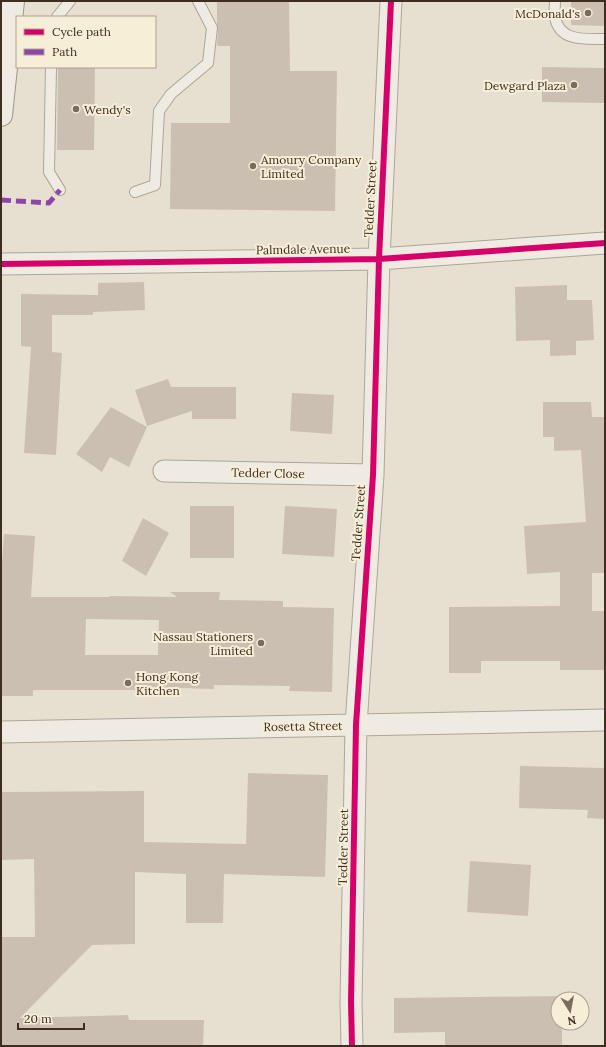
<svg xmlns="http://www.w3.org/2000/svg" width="606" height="1047" viewBox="0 0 606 1047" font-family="Lora,serif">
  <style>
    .building { fill: #cbbfb2; fill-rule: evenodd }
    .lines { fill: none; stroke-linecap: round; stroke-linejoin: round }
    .service-casing { stroke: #ada599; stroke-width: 12 }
    .minor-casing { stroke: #ada599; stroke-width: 23 }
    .secondary-casing { stroke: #9c958a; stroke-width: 24 }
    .service { stroke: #efebe3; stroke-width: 10 }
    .minor { stroke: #efebe3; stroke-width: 21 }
    .secondary { stroke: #efebe3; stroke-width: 22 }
    .quiet { stroke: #8e44ad; stroke-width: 5; stroke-dasharray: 10 5; stroke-linecap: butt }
    .cycleway-casing { stroke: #f7eed8; stroke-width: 8 }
    .cycleway { stroke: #d6006c; stroke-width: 6 }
    .poi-dot { fill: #786c5e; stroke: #f7eed8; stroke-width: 1.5 }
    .labels { text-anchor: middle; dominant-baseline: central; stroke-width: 4; stroke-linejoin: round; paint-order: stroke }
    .poi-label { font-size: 12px; fill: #3d2e20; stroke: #f7eed8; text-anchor: end }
    .street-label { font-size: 12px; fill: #3d2e20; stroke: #f7eed8 }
  </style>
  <rect width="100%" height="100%" fill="#e7e0d1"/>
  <!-- building -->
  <path class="building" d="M217,1H289L290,71H337L335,211L170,209L171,123H230V46H217L218,29L217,24Z
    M571,1H605V26L571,25Z
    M58,67H95L94,150H57Z
    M542,67L605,68V103L542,102Z
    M144,282L145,310L93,312V315H52V352L62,353L56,455L24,453L31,347L21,346V294L98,295V283Z
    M567,285V300H592L594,340L576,341V355L550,356V340L516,341L515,287Z
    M168,379L171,387H236V419H192V411L147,426L135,390Z
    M292,393L334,395L332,434L290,431Z
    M543,402H591L592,417H605V573H592V611H605V670H560V661H481V673H449V607L560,606V572L527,574L524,526L586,522L581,450L554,451V437H543Z
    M111,407L147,427L129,467L110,457L102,472L76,454Z
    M190,506H234V558H190Z
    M285,506L337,509L334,557L282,554Z
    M143,518L169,533L146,576L122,561Z
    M4,534L35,536L31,597H110V596L177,597L170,592H220L219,600L283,601V607L334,608L332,692L289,691L290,686L214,685V689L145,687V690H33V696H1V577ZM86,619L159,620L158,655H85Z
    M520,766L605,768V819L587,818L588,810L519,808Z
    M248,773L328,775L325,877L224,874L223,923H186V874L135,872V944L92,945L20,1018L128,1015L129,1020H204L203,1046H1V937H35L34,859L1,860V792L144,791V842L246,844Z
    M470,861L531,865L528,916L467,912Z
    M562,996V999H558V1023H562V1046H445V1032L394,1033V998Z"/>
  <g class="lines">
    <defs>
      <path id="service" d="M555,1C555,6 554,12 555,17C559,42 586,39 605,39
        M57,17L70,1
        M51,67L49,172L60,190
        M135,192L155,185L159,111L171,94L208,63L212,28L198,1"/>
      <path id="minor" d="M1,264L379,259L605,243
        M164,471L373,475
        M1,732L605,720
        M352,1046L351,1002L356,725L373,475L379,259L391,1"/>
      <path id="secondary" d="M1,115L13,1"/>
    </defs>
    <!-- service casing -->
    <use href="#service" class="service-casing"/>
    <!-- minor casing -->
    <use href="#minor" class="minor-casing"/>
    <!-- secondary casing -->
    <use href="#secondary" class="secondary-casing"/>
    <!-- service -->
    <use href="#service" class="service"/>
    <!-- minor -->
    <use href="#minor" class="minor"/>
    <!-- secondary -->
    <use href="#secondary" class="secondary"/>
    <!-- quiet -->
    <path class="quiet" d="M1,200L49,203L60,190"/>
    <defs>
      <path id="cycleway" d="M1,264L379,259L605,243
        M352,1046L351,1002L356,725L373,475L379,259L391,1"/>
    </defs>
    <!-- cycleway casing -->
    <use href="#cycleway" class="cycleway-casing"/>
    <!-- cycleway -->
    <use href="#cycleway" class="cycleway"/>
  </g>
  <!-- markers -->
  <g class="poi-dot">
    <circle cx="588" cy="13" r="4"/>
    <circle cx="574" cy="85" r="4"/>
    <circle cx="76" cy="109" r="4"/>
    <circle cx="253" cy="166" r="4"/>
    <circle cx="261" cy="643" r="4"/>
    <circle cx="128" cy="683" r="4"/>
  </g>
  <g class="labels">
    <!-- poi labels -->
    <g class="poi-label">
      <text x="580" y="13">McDonald's</text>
      <text x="566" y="85">Dewgard Plaza</text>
      <text x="84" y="109" text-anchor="start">Wendy's</text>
      <text x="261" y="159" text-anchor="start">Amoury Company<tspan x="261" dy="14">Limited</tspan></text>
      <text x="253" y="636">Nassau Stationers<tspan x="253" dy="14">Limited</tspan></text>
      <text x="136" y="676" text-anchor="start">Hong Kong<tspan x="136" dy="14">Kitchen</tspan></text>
    </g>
    <!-- street labels -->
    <g class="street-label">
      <text transform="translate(370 199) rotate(-87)">Tedder Street</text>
      <text transform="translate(303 249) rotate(-1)">Palmdale Avenue</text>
      <text transform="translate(268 473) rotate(1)">Tedder Close</text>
      <text transform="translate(358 523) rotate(-86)">Tedder Street</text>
      <text transform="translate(303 726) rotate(-1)">Rosetta Street</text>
      <text transform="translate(343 847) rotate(-89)">Tedder Street</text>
    </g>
  </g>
  <!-- border -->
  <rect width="606" height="1047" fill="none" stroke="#3d2e20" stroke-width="4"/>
  <!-- legend -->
  <rect x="16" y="16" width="140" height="52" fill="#f7eed8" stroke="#ada18e"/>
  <rect x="24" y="29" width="20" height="6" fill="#d6006c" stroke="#ada18e"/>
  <text x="52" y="36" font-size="12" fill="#3d2e20">Cycle path</text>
  <rect x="24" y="49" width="20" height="6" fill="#8e44ad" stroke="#ada18e"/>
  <text x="52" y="56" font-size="12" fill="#3d2e20">Path</text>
  <!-- north arrow -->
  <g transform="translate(570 1011) rotate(169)"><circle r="19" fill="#f7eed8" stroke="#ada18e"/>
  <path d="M0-3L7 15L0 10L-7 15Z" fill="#786c5e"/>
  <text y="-6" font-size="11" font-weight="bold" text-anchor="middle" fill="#3d2e20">N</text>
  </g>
  <!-- scale -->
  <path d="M18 1023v6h66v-6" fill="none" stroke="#3d2e20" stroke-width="2"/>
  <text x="24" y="1023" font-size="12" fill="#3d2e20" stroke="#f7eed8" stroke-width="3" paint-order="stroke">20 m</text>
</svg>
